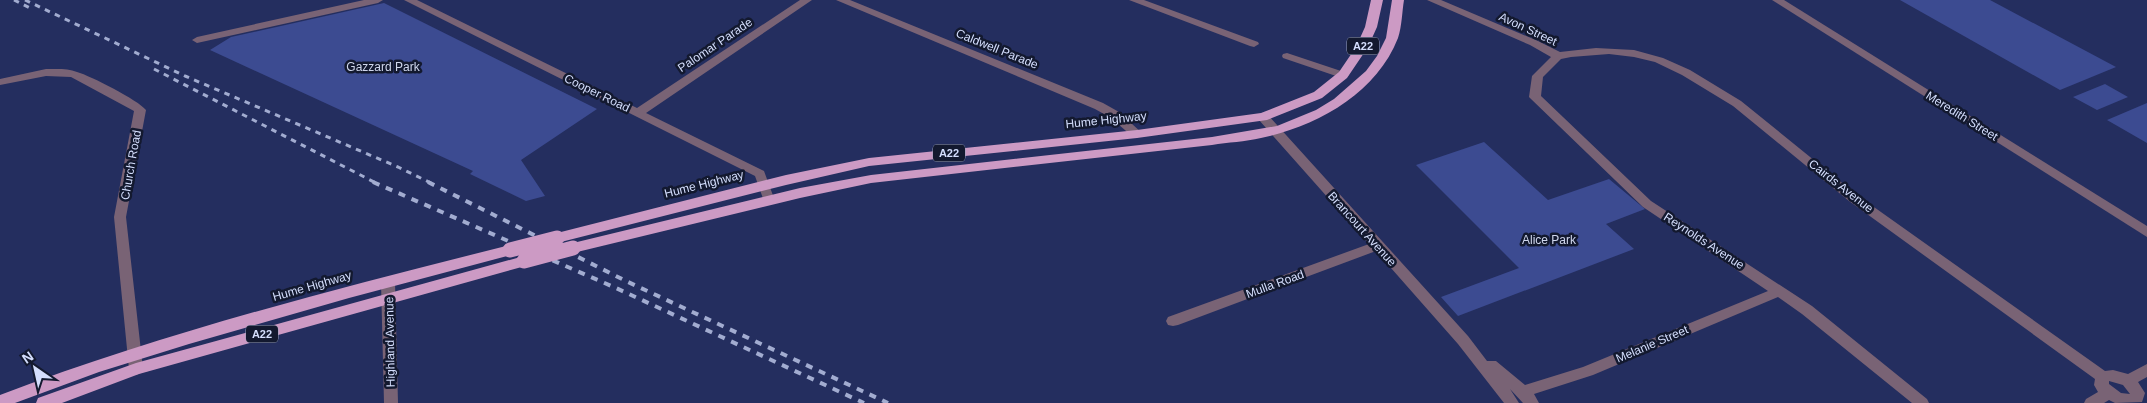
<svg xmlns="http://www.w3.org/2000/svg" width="2147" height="403" viewBox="0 0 2147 403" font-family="Arial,sans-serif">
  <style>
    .green { fill: #3c4b91 }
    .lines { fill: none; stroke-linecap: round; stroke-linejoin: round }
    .minor { fill: #796375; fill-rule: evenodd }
    .tertiary { fill: #796375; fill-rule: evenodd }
    .trunk { fill: #cc9ac4; fill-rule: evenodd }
    .rail-far1 { stroke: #a2acd0; stroke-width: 3; stroke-dasharray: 5.5 5.5; stroke-linecap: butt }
    .rail { stroke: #a2acd0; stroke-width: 4; stroke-dasharray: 7 7; stroke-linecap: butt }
    .trunk-bridge { stroke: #cc9ac4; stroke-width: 15 }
    .labels { text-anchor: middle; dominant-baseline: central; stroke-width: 5; stroke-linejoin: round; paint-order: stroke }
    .shield { fill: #13192f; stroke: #9aa3bf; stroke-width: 1 }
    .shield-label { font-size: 11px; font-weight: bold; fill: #d4defd }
    .street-label { font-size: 12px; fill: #d4defd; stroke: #13192f }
    .park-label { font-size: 12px; fill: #d0d7ed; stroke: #13192f }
  </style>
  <rect width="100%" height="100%" fill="#242e5f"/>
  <!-- green -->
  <path class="green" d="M1900,0H1990L2116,67L2060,90Z
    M384,3L597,109L521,160L545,196L526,201L470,174L473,171L210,50L231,37Z
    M2105,84L2128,97L2097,110L2073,97Z
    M2147,103V143L2107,120Z
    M1484,142L1548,200L1609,179L1645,209L1606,224L1634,249L1458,316L1441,297L1519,268L1416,165Z"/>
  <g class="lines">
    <!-- minor -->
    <path class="minor" d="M364,0H383L378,3L197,43L192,40L197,37Z
      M404,0H417L637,108L800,0H812L646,113L764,171L775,201L773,204H765L755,176Z
      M836,0H850L1103,103L1119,112L1143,134L1137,138L1133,137L1111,118L1095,109Z
      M1129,0H1144L1258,42L1259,44L1254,47L1250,46Z
      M1427,0H1441L1538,41L1560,52L1596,48L1634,50L1663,58L1690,70L1741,101L1857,195L2105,371L2113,370L2128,374L2147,364V377L2138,382L2145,393L2142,402L2115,403L2109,400L2104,403H2084L2086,399L2098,392L2094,385L2095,379L1849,201L1733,106L1682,75L1655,62L1634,57L1609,54L1571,57L1561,59L1543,77L1541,96L1651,201L1812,306L1927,399L1929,403H1912L1802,314L1778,297L1593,375L1534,394L1539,403H1523L1510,389L1519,403H1504L1458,344L1376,251L1178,325L1173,326L1168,325L1166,321L1168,317L1369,244L1259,120L1257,117L1263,113L1267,114L1468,336L1487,361H1496L1525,385L1583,367L1768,291L1643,207L1531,99L1529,97L1532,76L1551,57L1530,45ZM2109,381L2123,385L2130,394L2121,393L2109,384Z
      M1287,53L1347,73L1349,75L1343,78L1339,77L1283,58L1282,56L1283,54Z
      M46,69C56,69 68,68 77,72C91,76 138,100 146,110L126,217L143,369L141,373L136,375L131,373L129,369L114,217L134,111L71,77L46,76L0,85V79Z
      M388,277L393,279L395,282L398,403H384L381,282L383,279Z"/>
    <!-- tertiary -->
    <path class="tertiary" d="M1772,0H1784L2147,226V237Z"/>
    <!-- trunk -->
    <path class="trunk" d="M1371,0H1383L1377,27L1368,47L1347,78L1322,98L1267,120L1137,138L869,166L786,185L557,243L552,242L550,238L552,234L557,233L786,175L869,158L1137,130L1261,113L1314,92L1339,72L1356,47L1365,27Z
      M1392,0H1404C1402,12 1402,26 1398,38C1376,94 1317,126 1261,138C1245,142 1228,142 1212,145L871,183L800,198L573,253L568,252L566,248L568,244L573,243L800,188L871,175L1212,137L1277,126L1316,110L1334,99L1366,71L1377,56L1386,38Z
      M510,245L515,246L517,250L515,254L349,298L189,344L99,372L15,403H0V395C165,332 339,288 510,245Z
      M524,256L529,257L531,261L529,265L139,374L62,403H36L38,398L136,363Z"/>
    <!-- rail-far1 -->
    <path class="rail-far1" d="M14,0L30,8
      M25,0L185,76L398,167L431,183
      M154,69L376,183"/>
    <!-- rail -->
    <path class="rail" d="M373,182L616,288L864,403
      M428,182L628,282L888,403"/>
    <!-- trunk-bridge -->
    <path class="trunk-bridge" d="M510,250L557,238
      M524,261L573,248"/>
  </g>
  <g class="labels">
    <!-- shield labels -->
    <g class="shield">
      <rect x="1347" y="37.5" width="32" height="17" rx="4"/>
      <rect x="933" y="144.5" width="32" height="17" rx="4"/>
      <rect x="246" y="325.5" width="32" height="17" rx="4"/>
    </g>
    <g class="shield-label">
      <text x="1363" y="46">A22</text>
      <text x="949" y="153">A22</text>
      <text x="262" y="334">A22</text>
    </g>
    <!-- street labels -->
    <g class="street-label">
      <text transform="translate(1528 29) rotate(25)">Avon Street</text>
      <text transform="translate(715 45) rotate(-34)">Palomar Parade</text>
      <text transform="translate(997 49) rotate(22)">Caldwell Parade</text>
      <text transform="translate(597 93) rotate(26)">Cooper Road</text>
      <text transform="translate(1962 116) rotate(32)">Meredith Street</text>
      <text transform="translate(1106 120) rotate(-6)">Hume Highway</text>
      <text transform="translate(131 165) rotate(-80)">Church Road</text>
      <text transform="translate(704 184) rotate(-14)">Hume Highway</text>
      <text transform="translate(1841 186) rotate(38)">Cairds Avenue</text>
      <text transform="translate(1362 229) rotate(48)">Brancourt Avenue</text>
      <text transform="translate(1704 241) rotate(33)">Reynolds Avenue</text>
      <text transform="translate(1275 284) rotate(-20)">Mulla Road</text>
      <text transform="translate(312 286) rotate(-16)">Hume Highway</text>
      <text transform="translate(390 342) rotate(-91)">Highland Avenue</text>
      <text transform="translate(1652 344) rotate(-23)">Melanie Street</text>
    </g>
    <!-- park labels -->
    <g class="park-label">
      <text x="383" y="67">Gazzard Park</text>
      <text x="1549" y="240">Alice Park</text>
    </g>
  </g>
  <!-- north arrow -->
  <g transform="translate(35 368) rotate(326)" stroke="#13192f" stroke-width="4" paint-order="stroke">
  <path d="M0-4L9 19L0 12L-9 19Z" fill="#d4defd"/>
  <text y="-8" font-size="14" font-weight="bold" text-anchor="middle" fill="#d4defd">N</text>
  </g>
</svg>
